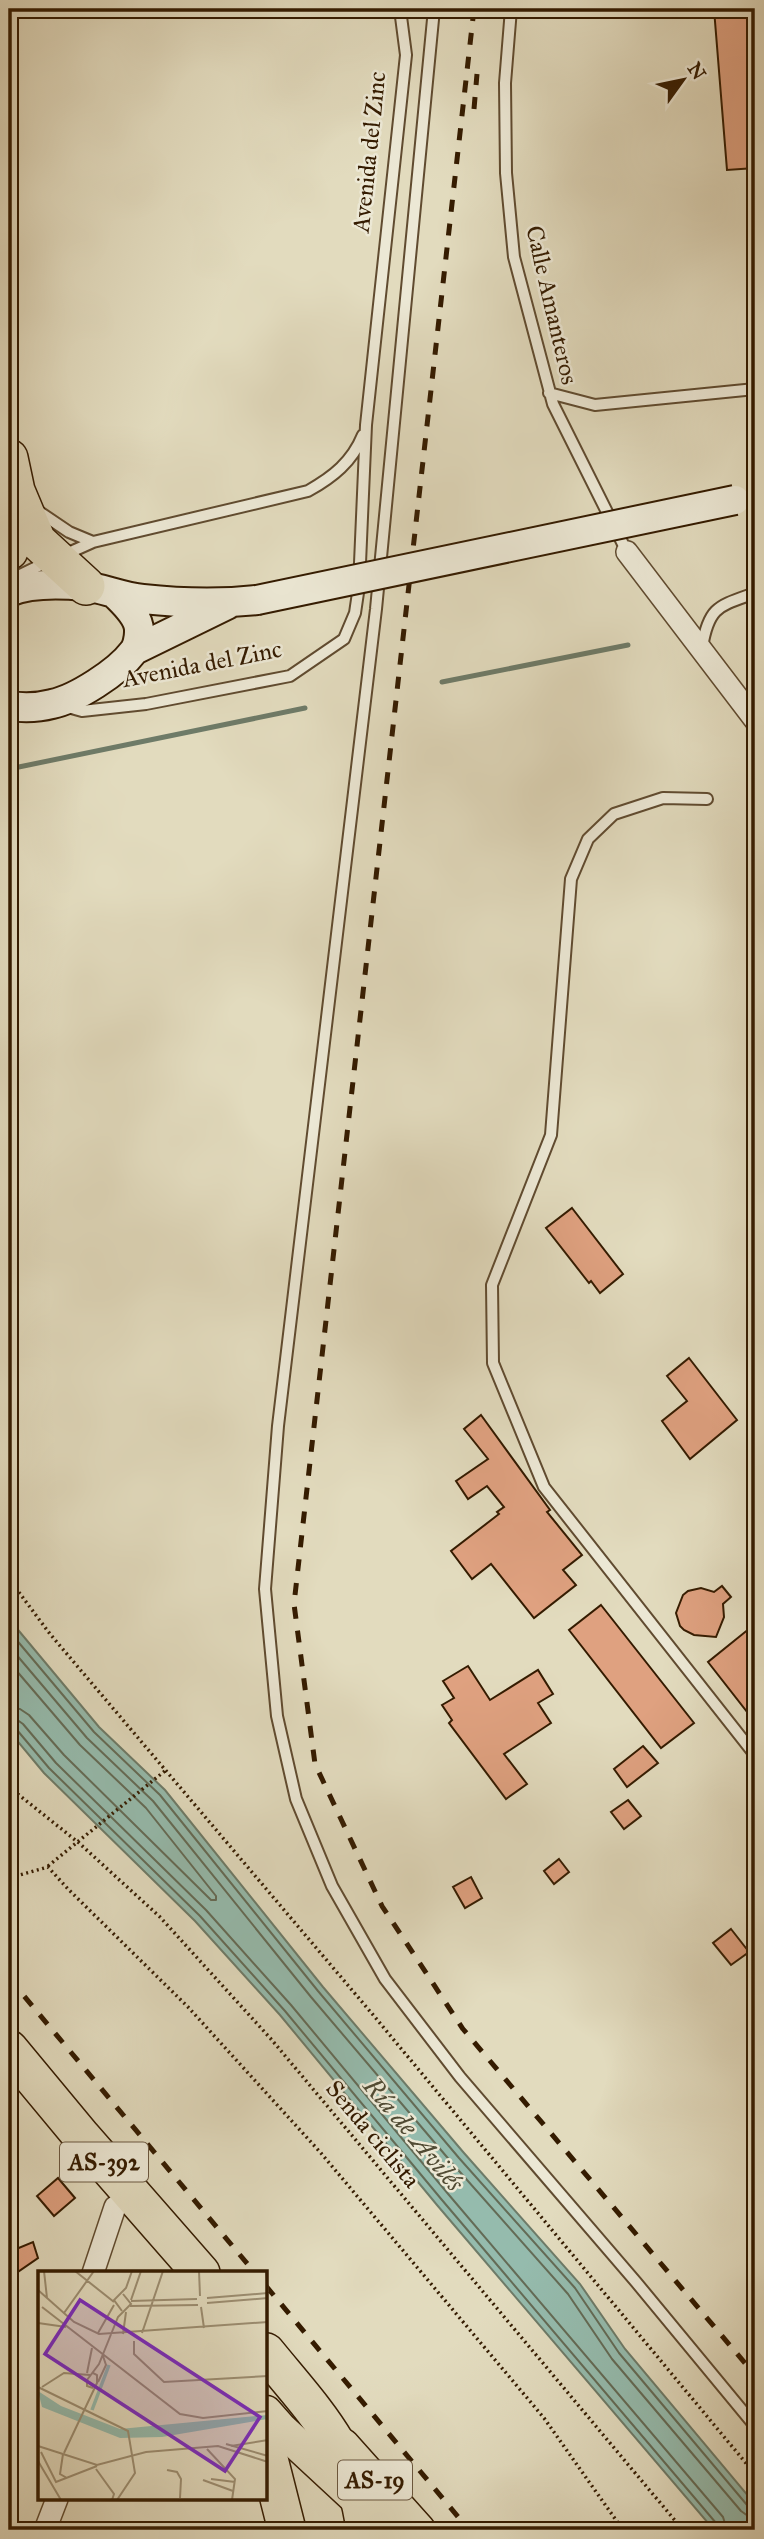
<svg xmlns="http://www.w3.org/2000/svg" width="764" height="2539" viewBox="0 0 764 2539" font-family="'IM FELL Great Primer',serif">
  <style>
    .water { fill: #95bbad; stroke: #6e7b68; stroke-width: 2 }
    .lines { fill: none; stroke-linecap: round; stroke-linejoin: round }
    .shore { stroke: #646b56; stroke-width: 2 }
    .stream { stroke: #6e7b68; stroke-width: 5 }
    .building { fill: #dfa180; stroke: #341b00; stroke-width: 2 }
    .lane-casing { stroke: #604b30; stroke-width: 14 }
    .street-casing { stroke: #604b30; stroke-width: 24 }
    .secondary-casing { stroke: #341b00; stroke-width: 32 }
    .primary-casing { stroke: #341b00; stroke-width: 35 }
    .highway-casing { stroke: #341b00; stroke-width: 40 }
    .path { stroke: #341b00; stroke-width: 3.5; stroke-dasharray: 2 3.5; stroke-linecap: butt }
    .lane { stroke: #ece8d5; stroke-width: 10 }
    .street { stroke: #ece8d5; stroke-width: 21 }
    .secondary { stroke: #ece8d5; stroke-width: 28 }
    .primary { stroke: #e2dbbe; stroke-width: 32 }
    .highway { stroke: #e2dbbe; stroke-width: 37 }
    .rail { stroke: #341b00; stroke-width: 5; stroke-dasharray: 12 12; stroke-linecap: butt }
    .secondary-bridge-casing { stroke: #341b00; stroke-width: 32; stroke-linecap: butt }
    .secondary-bridge { stroke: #ece8d5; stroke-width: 28 }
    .labels { text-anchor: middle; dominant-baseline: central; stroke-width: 5; stroke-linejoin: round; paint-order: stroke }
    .shield { fill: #ece8d5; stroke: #6b5840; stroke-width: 2 }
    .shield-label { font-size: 23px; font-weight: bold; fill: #341b00 }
    .street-label { font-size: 24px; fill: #341b00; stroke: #ece8d5 }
    .water-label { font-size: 26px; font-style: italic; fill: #514b34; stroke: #ece8d5 }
    .inset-river { fill: none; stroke: #95bbad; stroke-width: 3.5 }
    .inset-road { fill: none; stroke: #9c8e72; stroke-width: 2 }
    .view { fill: #7b2cbf; fill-opacity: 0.15; stroke: #7b2cbf; stroke-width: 3.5 }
    .inset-edge { fill: none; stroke: #341b00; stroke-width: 3.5 }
  </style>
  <rect width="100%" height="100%" fill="#e2dbbe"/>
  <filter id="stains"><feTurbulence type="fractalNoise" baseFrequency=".00286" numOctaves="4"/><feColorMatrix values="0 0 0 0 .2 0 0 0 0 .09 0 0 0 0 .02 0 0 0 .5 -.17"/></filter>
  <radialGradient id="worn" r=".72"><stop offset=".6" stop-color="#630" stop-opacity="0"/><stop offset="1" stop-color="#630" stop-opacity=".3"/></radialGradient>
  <!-- water -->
  <path class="water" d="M9,1619L99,1727L165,1790L323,1987L464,2153L580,2284L625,2349L755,2504V2530H714L437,2205L280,2015L195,1921L44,1773L9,1731Z"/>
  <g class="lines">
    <!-- shore -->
    <path class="shore" d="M9,1631L94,1732L160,1795L318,1991L459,2158L575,2288L619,2353L747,2505L755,2508
      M9,1646L87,1738L153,1801L311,1997L452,2163L568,2294L612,2359L741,2511L748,2516H755
      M9,1662L80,1745L146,1808L216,1896V1900H211L64,1755L29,1715L20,1709L9,1708
      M9,1718L16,1719L23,1724L56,1763L206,1910L291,2005L449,2195L723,2517L727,2530
      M9,1727L17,1730L49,1768L200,1916L285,2011L442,2200L716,2523L718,2530"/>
    <!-- stream -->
    <path class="stream" d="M442,682L628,645
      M9,769L305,708"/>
  </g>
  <!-- building -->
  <path class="building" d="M714,9H755V168L727,170Z
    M572,1208L623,1274L600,1293L591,1281L589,1283L546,1228Z
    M689,1358L737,1420L690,1459L662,1421L687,1401L667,1376Z
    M481,1415L550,1510L547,1512L582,1555L563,1570L576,1585L534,1618L491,1564L472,1579L451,1551L499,1514L497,1512L504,1507L487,1486L468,1499L456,1481L488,1459L464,1429Z
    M722,1586L731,1597L723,1604L724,1617L716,1637L694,1635L684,1630L680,1626L676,1613L683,1595L688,1591L701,1588L714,1592Z
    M601,1605L694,1723L661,1748L569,1630Z
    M755,1624V1722L708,1662Z
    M468,1666L490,1700L538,1670L553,1694L538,1703L551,1723L504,1754L527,1784L506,1799L449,1723L452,1720L442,1705L454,1698L443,1681Z
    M643,1746L658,1763L627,1787L614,1769Z
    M628,1800L641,1816L624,1829L611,1812Z
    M559,1859L569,1872L554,1884L544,1871Z
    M471,1877L482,1898L465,1908L453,1887Z
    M731,1929L749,1952L731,1965L713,1943Z
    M58,2178L75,2198L54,2216L37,2196Z
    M33,2242L38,2258L9,2278V2252Z"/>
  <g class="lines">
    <defs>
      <path id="lane" d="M434,9L376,609L278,1426L265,1589L277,1716L296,1799L332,1886L385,1979L460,2077L636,2282L755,2426
        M511,9L505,83L506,173L514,257L553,404L627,552
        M549,393L595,405L755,389
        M38,511L69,532L93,542
        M64,555L93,542L308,491C333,477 352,462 363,435
        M10,580L49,561
        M702,647C709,606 719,606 755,593
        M64,706L82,711L146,704L290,676L344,639L355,613L359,586L366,425L406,55L400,9
        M707,799L663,798L614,814L588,839L571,879L551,1135L492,1285L493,1363L544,1487L755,1755"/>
      <path id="street" d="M627,552L755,720
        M93,2273L115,2207
        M45,2530L57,2499"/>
      <path id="secondary" d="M9,592C30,583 62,584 84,586C102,588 122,597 143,599C180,603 220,604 257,600
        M135,650L227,605
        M9,706C24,708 37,708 52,704C76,699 118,672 133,652C137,648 139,638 139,632C140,618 126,605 117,596"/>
      <path id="primary" d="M266,2412L281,2429L390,2530
        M343,2445L419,2530"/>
      <path id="highway" d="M9,458L16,491L37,541L86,586
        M9,551L16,495
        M9,2049L82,2137L201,2273
        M266,2352C314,2411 356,2451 365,2530
        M266,2447L287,2530"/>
    </defs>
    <!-- lane casing -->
    <use href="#lane" class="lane-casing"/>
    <!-- street casing -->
    <use href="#street" class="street-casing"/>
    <!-- secondary casing -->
    <use href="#secondary" class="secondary-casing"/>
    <!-- primary casing -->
    <use href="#primary" class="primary-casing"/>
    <!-- highway casing -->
    <use href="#highway" class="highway-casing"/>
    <!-- path -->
    <path class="path" d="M9,1579L50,1634L374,2016L755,2474
      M9,1787L79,1843L160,1917L271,2039L683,2530
      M48,1866L166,1770
      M9,1867L16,1876L48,1867L68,1889L188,2007L320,2152L544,2418L623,2530"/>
    <!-- lane -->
    <use href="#lane" class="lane"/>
    <!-- street -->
    <use href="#street" class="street"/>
    <!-- secondary -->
    <use href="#secondary" class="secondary"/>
    <!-- primary -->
    <use href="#primary" class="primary"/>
    <!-- highway -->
    <use href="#highway" class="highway"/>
    <!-- rail -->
    <path class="rail" d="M474,9L294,1604L315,1764L382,1906L463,2029L755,2375
      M474,109L477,74
      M9,1978L255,2273
      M266,2286L469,2530"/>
    <defs>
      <path id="secondary-bridge" d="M257,600L735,500"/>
    </defs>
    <!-- secondary-bridge casing -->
    <use href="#secondary-bridge" class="secondary-bridge-casing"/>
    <!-- secondary-bridge -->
    <use href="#secondary-bridge" class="secondary-bridge"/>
  </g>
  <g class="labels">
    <!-- shield labels -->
    <g class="shield">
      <rect x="60" y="2142.5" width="88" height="39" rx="5"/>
      <rect x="338" y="2460.5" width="74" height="39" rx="5"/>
    </g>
    <g class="shield-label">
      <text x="104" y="2162">AS-392</text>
      <text x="375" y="2480">AS-19</text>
    </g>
    <!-- street labels -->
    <g class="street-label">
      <text transform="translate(369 152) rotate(-84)">Avenida del Zinc</text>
      <text transform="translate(552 305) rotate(77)">Calle Amanteros</text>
      <text transform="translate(202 664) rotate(-11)">Avenida del Zinc</text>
      <text transform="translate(373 2134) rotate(50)">Senda ciclista</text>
    </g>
    <!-- water labels -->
    <g class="water-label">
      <text transform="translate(414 2134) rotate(50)">Ría de Avilés</text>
    </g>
  </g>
  <!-- overview -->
  <g transform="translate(38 2271)">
    <rect width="229" height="229" fill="#e2dbbe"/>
    <path d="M0,120L23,135L82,158L229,144V148L124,166L82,167L4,136Z" fill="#95bbad"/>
    <path class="inset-river" d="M54,139L71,94"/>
    <path class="inset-road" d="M6,0L9,27M37,0L76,31M161,0L162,25M228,0L230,21M0,19L36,51L61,63L230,51M169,27L230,22M93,29L103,0M93,30L159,28M169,32L230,27M92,35L160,34M4,36L142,143L165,147L230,140M163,36L166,57M84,40L76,29L88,17L94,0M26,42L56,0M0,52L28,56M60,62L76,34M104,62L125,0M85,63L88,41M96,70V83L126,111L230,105M49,102L54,77M60,111L68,94L65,85M0,116L90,160L97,202L79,229M4,116L26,102L52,104M55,117L49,115V109L61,93L80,46L93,33L85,23M188,173L230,185M0,175L59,194L108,181L180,175L230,191M193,175L230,169M169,178L197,208L194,229M3,181L18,211L59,195M26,182L59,112V104L55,102M25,183L22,203L29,207M0,190L23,229M58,198L76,223L74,229M129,199L139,201L143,208L142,227M173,208L197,211M165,209L195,220M127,229H158"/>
    <path class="view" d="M42,29L222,146L187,200L7,83Z"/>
    <rect width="229" height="229" class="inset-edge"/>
  </g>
  <!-- margin -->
  <rect width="764" height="2539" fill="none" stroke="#e2dbbe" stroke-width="35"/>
  <rect x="10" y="10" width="743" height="2518" fill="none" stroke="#341b00" stroke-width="3.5"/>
  <rect x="18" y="18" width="729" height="2504" fill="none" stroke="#341b00" stroke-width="2"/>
  <!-- north arrow -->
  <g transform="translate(683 80) rotate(57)" stroke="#ece8d5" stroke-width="5" paint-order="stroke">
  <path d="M0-5L12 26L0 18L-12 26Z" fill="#341b00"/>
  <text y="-10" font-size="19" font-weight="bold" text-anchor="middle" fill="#341b00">N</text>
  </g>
  <rect width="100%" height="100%" filter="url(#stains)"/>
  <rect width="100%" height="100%" fill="url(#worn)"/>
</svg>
